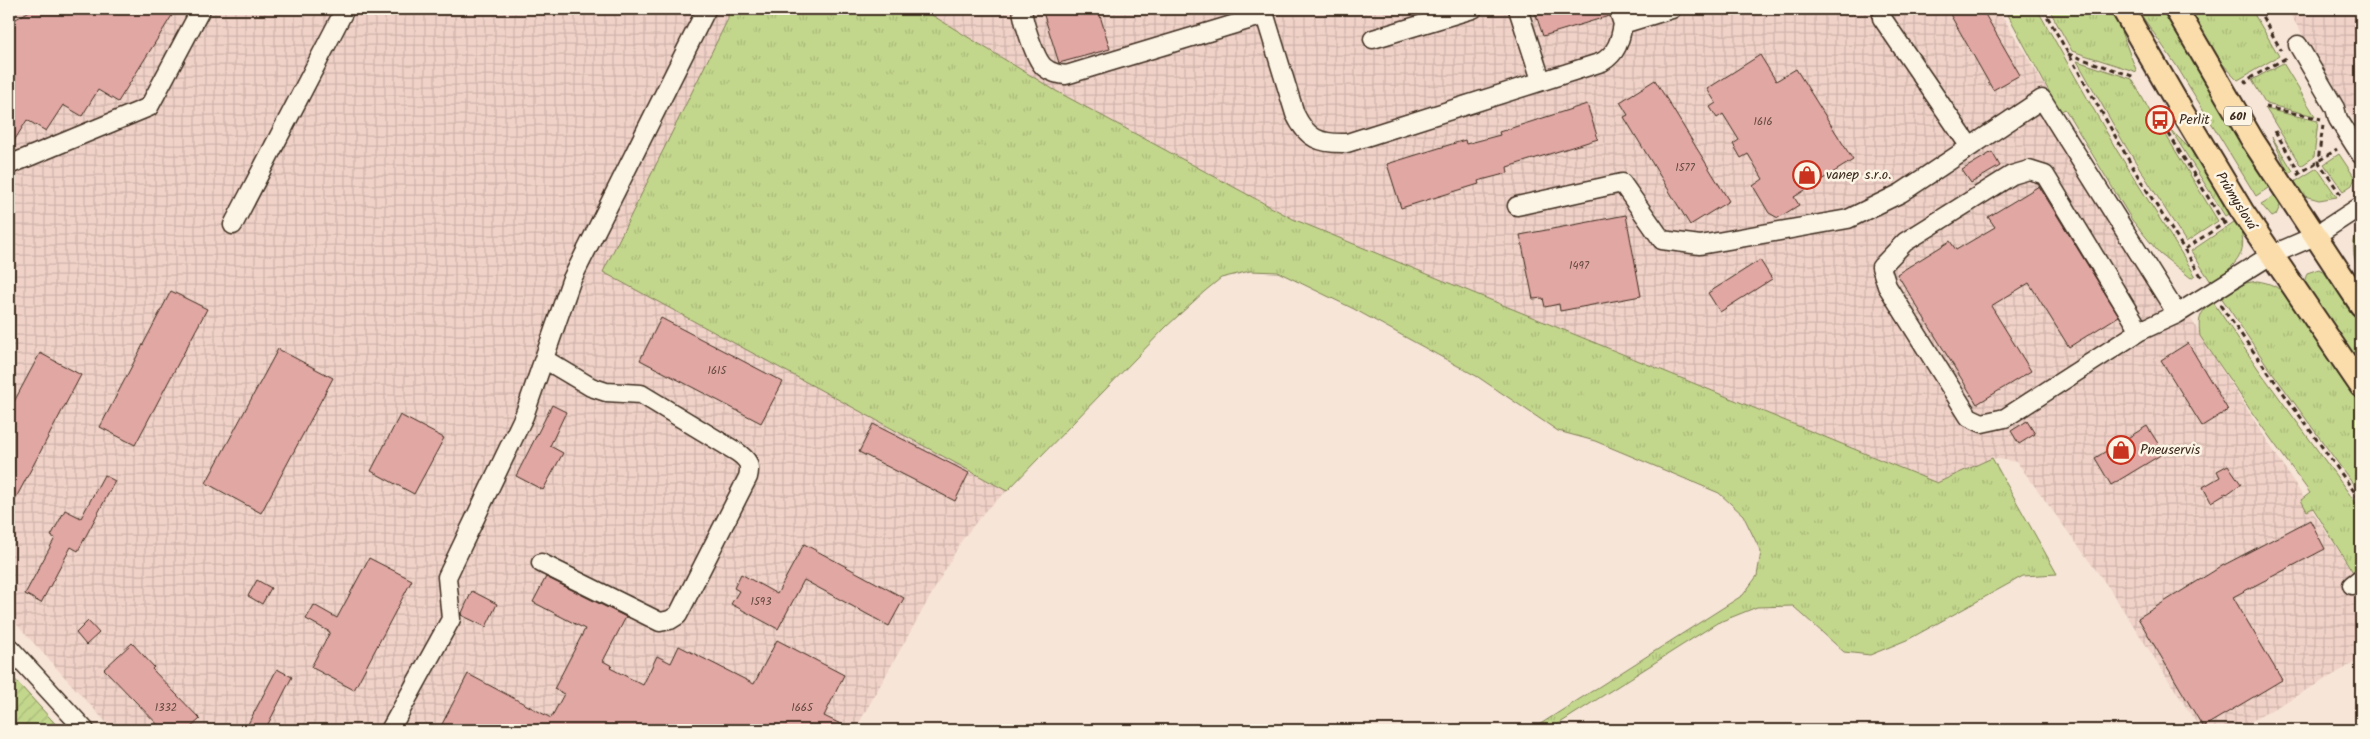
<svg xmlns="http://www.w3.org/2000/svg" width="2370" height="739" viewBox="0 0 2370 739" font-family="Kalam,sans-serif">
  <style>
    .industrial { fill: url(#industrial-grid) }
    .grass { fill: url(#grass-tufts); stroke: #7f8055 }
    .garden { fill: url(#garden-furrows); stroke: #7f8055 }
    .building { fill: #e1a7a3; stroke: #3b2a1e }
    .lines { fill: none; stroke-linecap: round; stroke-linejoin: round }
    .minor-casing { stroke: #3b2a1e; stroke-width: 21 }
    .major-casing { stroke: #3b2a1e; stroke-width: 26 }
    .path { stroke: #3b2a1e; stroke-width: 3; stroke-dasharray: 5 4; stroke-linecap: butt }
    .minor { stroke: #fcf5e5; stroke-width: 18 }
    .major { stroke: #fbddab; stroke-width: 22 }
    .labels { text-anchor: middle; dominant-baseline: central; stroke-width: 5; stroke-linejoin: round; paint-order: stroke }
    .number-label { font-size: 11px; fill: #64493f }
    .shield { fill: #fcf5e5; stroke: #75675a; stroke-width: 1 }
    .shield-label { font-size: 12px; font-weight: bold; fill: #3b2a1e }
    .poi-label { font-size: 14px; fill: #3b2a1e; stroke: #fcf5e5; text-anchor: start }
    .street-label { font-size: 14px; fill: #3b2a1e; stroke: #fcf5e5 }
  </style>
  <defs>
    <pattern id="industrial-grid" width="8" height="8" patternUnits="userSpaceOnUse" patternTransform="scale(1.25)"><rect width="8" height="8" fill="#f0d2c8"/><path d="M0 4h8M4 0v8" fill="none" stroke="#cfb4ab"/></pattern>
    <pattern id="grass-tufts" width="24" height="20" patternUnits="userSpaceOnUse" patternTransform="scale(1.25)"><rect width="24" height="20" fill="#c3d78c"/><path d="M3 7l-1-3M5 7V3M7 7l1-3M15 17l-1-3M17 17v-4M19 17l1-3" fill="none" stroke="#a8b978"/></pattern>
    <pattern id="garden-furrows" width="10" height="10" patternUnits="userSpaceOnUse" patternTransform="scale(1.25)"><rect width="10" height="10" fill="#c3d78c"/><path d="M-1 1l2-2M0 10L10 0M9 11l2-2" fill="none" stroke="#a8b978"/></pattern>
  </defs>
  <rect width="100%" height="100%" fill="#f7e5d8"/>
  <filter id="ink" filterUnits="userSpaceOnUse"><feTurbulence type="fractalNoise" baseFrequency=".02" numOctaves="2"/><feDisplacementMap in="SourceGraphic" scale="10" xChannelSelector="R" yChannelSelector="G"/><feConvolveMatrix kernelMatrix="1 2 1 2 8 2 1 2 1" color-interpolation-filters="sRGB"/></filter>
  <g filter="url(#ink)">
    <!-- industrial -->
    <path class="industrial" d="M9,9H728V19L604,272L1007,491L985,511L962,540L855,730H113L9,616Z
      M922,9H1998L2060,111L2061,110L2199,332L2200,336L2304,498L2301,500L2307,510L2311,509L2361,585V659L2236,730H2201L2109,588L2017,462L1992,458L1937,483L1293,219L1056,91Z
      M2287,9H2361V131Z"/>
    <!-- grass -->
    <path class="grass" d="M728,9H922L1056,91L1293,219L1937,483L1992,458L2057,574L2023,576L1909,639L1870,655L1844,652L1793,606L1757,607L1717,623L1549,730H1531L1743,595L1757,576L1761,552L1743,515L1719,493L1595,441L1558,431L1478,377L1354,309L1278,272L1250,271L1221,278L1205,291L1166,327L1007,491L603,272L728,19Z
      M2005,9H2037L2116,149L2195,275L2191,278L2160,254L2132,220L2065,109L2060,112Z
      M2049,9H2112L2137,72L2072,51Z
      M2137,9H2164L2271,186L2256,196L2176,65Z
      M2187,9H2251L2279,56L2238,80L2213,54Z
      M2077,61L2132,79L2159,128L2161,127L2218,221L2186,242L2125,145Z
      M2283,63L2315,116L2266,104L2252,80Z
      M2266,109L2318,121L2314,157L2301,166Z
      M2171,130L2196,155L2232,212L2225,216Z
      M2272,137L2293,171L2289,174Z
      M2339,154L2355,178L2352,185L2343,191L2324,164Z
      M2317,168L2337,197L2319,200L2301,195L2293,183Z
      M2276,195L2280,206L2276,215L2272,217L2261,204Z
      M2237,220C2251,251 2238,265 2211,282L2191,251Z
      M2361,229V273C2353,261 2349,239 2361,229Z
      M2319,269L2329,275L2361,323V368L2304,283L2307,273Z
      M2257,281C2270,283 2277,286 2286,295L2361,401V495L2267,365L2221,297L2246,283Z
      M2213,302L2259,370L2361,510V585L2313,508L2307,511L2301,500L2310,493L2253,414L2200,336C2198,320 2199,312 2213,302Z"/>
    <!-- garden -->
    <path class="garden" d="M9,673L61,730H9Z"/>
    <!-- building -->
    <path class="building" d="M33,9H176L118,102L98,90L82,116L63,105L46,131L27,120L9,149V23Z
      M1042,9H1098L1110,49L1059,63Z
      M1534,9H1608L1609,16L1543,36Z
      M1947,9H1982L2020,75L1993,90Z
      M1760,55L1776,81L1796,69L1853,160L1794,197L1799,205L1778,218L1769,213L1753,186L1763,179L1748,154L1741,158L1733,144L1739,140L1723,114L1717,118L1710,107L1716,103L1707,89Z
      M1655,80L1729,201L1690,225L1624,117L1628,115L1620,102Z
      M1587,104L1598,139L1507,167L1508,173L1478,181L1479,184L1401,208L1387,164L1465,140L1466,144L1500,135L1499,132Z
      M1992,152L2000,166L1971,183L1962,170Z
      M2039,186L2119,316L2069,347L2029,283L1991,306L2031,371L1977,404L1897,274L1950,241L1956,250L1995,227L1988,217Z
      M1626,215L1641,296L1560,311L1559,304L1545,307L1543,298L1533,299L1520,235Z
      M1760,260L1772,279L1720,312L1708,293Z
      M171,291L207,309L135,445L100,427Z
      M661,318L783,382L761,423L640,360Z
      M2188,343L2228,410L2202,426L2161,360Z
      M278,349L333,378L261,513L206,483Z
      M40,353L81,375L9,511V411Z
      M552,405L566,412L550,446L563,453L543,490L516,476Z
      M400,415L444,438L414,494L371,471Z
      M2027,421L2035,434L2019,444L2011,431Z
      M873,424L969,473L955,501L859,452Z
      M2147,426L2164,453L2111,485L2095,458Z
      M2228,465L2241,484L2227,494L2226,493L2211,502L2203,487L2220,477L2217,471Z
      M104,475L115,481L78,551L71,547L41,603L25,594L55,538L51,536L65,510L81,518Z
      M2310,520L2325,549L2233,597L2282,680L2203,727L2138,618L2222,566Z
      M804,544L904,598L889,626L804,580L778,629L731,604L739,591L734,588L741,574L777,594Z
      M369,558L412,580L354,690L311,667L330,632L306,619L314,605L337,618Z
      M546,577L626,617L603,661L612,666L610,668L643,685L657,656L671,663L679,646L754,684L777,640L844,675L824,716L853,730H439L468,674L551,718L564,694L554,689L585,629L533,602Z
      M257,580L271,588L262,604L248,596Z
      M472,591L497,604L486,627L461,615Z
      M88,621L99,633L86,645L76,633Z
      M132,643L154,667L152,669L200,719L188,730H163L104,669Z
      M277,669L292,677L265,730H259L248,724Z"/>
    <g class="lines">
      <defs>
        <path id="minor" d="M1022,9C1023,21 1035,59 1044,67C1051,73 1058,74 1066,75L1265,15
          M1263,9L1295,114C1307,139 1320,144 1347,143L1602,62C1617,53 1620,41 1623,24L1672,9
          M1518,9L1541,80
          M1618,9L1623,24
          M1882,18L1970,147
          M1373,39L1473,9
          M2298,45L2335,108L2338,119L2361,155
          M9,165L149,107L201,9
          M1517,206L1622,183L1662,240L1700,245L1848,219L1901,193L2042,99L2177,314L2271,255L2315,236L2361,206
          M233,225L345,9
          M2140,331L2045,175L2029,170L2012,175L1905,242L1881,267L1887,286L1969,417L1982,423L2005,418L2140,331L2177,314
          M541,563L660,622L670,620L678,615L748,477C751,464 748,460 737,452L641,394L606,392L591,387L544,359
          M2352,585L2361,578
          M9,647L85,730
          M390,730L451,619L447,577L524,416L571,281L706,10L703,9"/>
        <path id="major" d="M2123,9L2180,108L2242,211L2361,386
          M2176,9L2253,141L2361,305"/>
      </defs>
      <!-- minor casing -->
      <use href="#minor" class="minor-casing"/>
      <!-- major casing -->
      <use href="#major" class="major-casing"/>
      <!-- path -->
      <path class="path" d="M2043,9L2139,178L2203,279
        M2258,9L2281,50
        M2068,54L2135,77
        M2247,84L2245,81L2286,58
        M2265,107L2321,119
        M2323,125L2318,161L2343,198
        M2164,126L2224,223
        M2275,131L2300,173
        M2297,175L2337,149
        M2185,249L2226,222
        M2220,305L2361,501"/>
      <!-- minor -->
      <use href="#minor" class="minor"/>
      <!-- major -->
      <use href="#major" class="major"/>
    </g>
  </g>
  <!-- icons -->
  <defs>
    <symbol id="bus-ring" viewBox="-11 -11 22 22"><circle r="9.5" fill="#fcf5e5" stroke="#c8321e" stroke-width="1.5"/><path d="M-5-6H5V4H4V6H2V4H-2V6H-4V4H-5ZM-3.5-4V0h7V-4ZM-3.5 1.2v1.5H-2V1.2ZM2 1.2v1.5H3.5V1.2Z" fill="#c8321e"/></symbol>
    <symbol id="shop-ring" viewBox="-11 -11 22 22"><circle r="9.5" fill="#fcf5e5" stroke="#c8321e" stroke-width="1.5"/><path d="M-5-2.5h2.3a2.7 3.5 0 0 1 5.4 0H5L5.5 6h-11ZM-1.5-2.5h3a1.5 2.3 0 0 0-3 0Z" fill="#c8321e"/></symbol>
  </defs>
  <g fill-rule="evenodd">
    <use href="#bus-ring" x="2144" y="104" width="32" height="32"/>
    <use href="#shop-ring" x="1791" y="159" width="32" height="32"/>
    <use href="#shop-ring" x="2105" y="434" width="32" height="32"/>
  </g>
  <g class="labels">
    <!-- number labels -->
    <g class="number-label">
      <text x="1763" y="122">1616</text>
      <text x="1685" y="168">1577</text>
      <text x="1579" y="266">1497</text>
      <text x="717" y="371">1615</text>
      <text x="761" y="602">1593</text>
      <text x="166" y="708">1332</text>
      <text x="802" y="708">1665</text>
    </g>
    <!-- shield labels -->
    <rect class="shield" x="2224" y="106.5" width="28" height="19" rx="4"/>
    <g class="shield-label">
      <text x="2238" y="116">601</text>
    </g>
    <!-- poi labels -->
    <g class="poi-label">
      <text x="2179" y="120">Perlit</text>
      <text x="1826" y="175">vanep s.r.o.</text>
      <text x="2140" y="450">Pneuservis</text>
    </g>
    <!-- street labels -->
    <g class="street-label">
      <text transform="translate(2236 201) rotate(58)">Průmyslová</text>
    </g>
  </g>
  <!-- margin -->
  <rect width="2370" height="739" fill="none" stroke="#fcf5e5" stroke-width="30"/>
  <rect x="15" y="15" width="2340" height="709" fill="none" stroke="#3b2a1e" stroke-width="2" filter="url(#ink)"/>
</svg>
